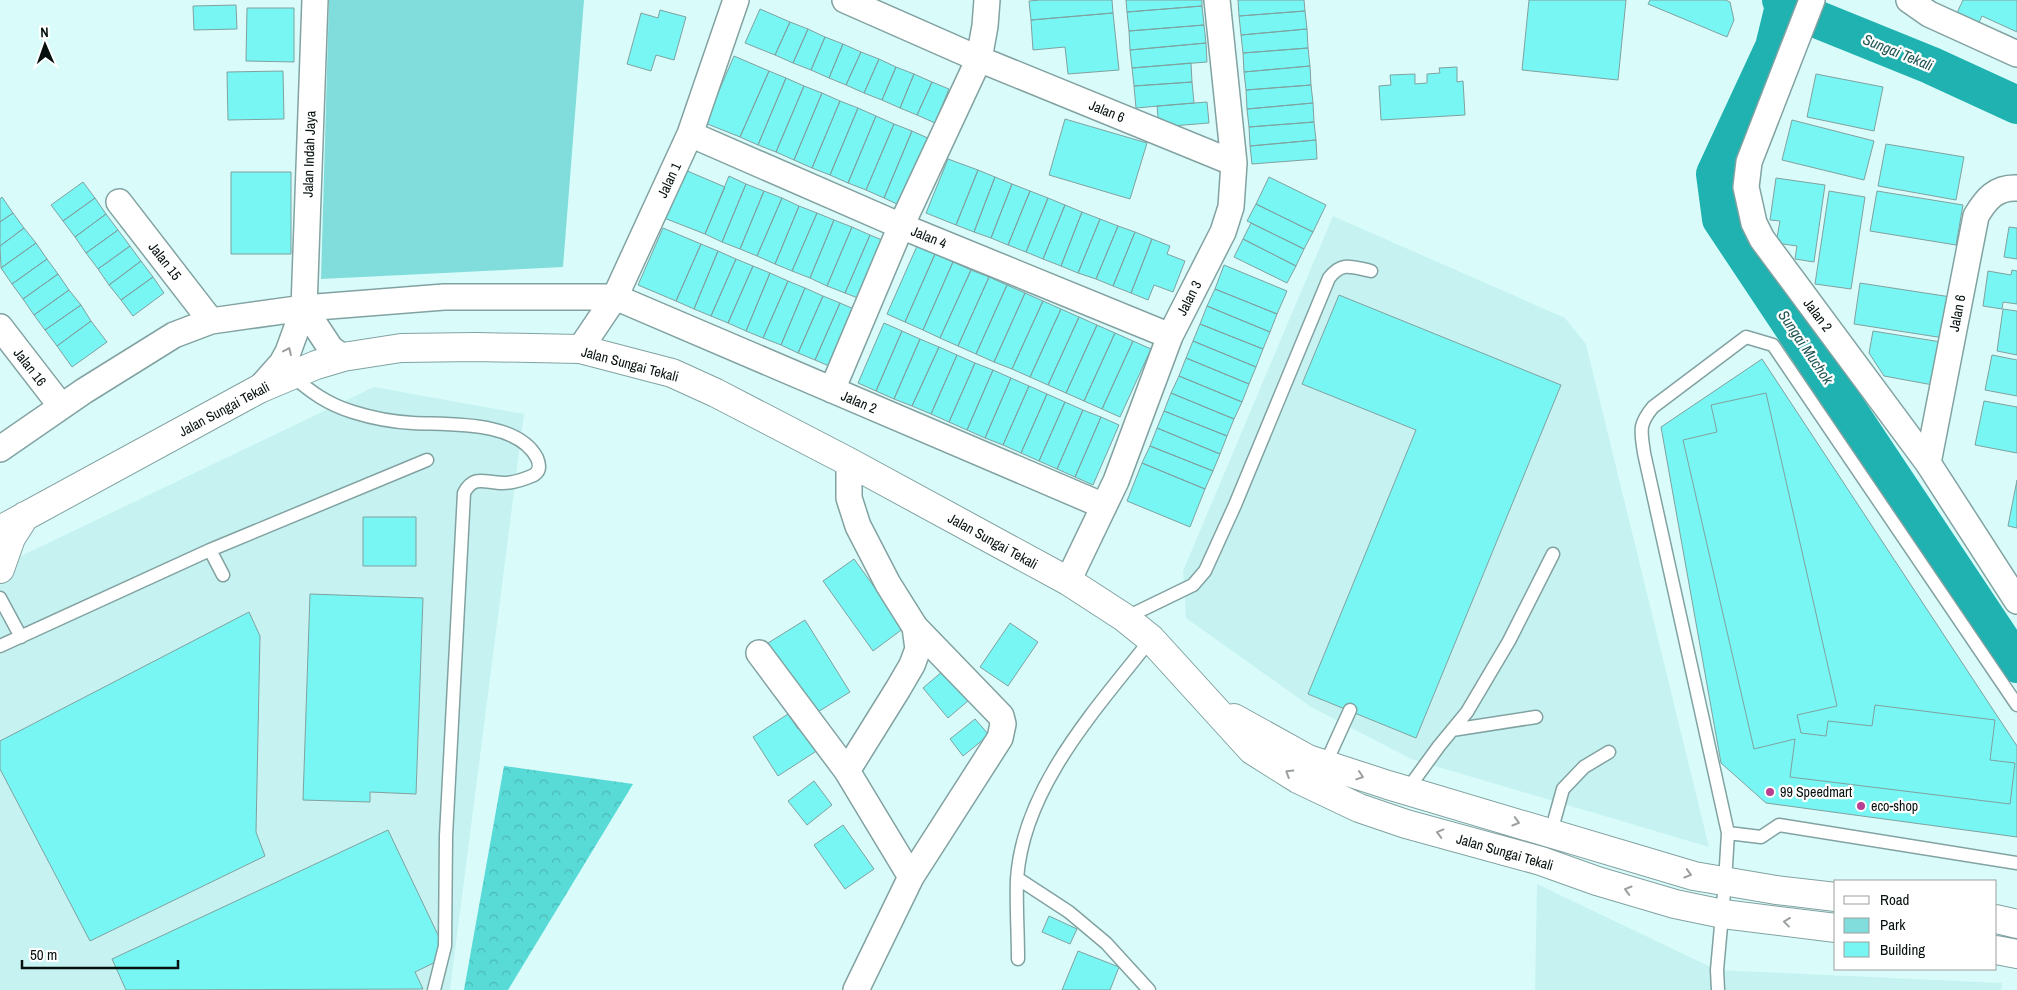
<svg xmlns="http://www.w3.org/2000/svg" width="2017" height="990" viewBox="0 0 2017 990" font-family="'Archivo Narrow',sans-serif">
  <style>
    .built { fill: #c6f3f1 }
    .forest { fill: url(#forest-crowns) }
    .park { fill: #81dddb }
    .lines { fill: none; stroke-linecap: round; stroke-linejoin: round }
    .river { stroke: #1fb2b0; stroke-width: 38 }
    .building { fill: #77f6f3; stroke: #80a1a0 }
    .service-casing { stroke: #82a2a1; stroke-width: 15 }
    .minor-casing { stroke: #82a2a1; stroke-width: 28 }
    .tertiary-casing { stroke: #82a2a1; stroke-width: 30 }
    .service { stroke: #fff; stroke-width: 12 }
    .minor { stroke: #fff; stroke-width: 25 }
    .tertiary { stroke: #fff; stroke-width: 28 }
    .oneway { stroke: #9b9f9f }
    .poi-dot { fill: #b93f91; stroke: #fff; stroke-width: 2 }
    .labels { text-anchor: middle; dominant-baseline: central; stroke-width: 4.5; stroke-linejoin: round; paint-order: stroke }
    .street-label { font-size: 14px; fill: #05100f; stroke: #fff }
    .poi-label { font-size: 14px; fill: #05100f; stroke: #fff; text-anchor: start }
    .water-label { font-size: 15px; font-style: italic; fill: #1d5453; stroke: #fff }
  </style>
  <defs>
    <pattern id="forest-crowns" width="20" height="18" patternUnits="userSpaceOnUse" patternTransform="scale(1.25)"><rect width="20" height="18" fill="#58dad7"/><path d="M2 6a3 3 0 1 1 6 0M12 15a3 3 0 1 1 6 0" fill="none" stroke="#4bbab7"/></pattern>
  </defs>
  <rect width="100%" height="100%" fill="#d9fcfb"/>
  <!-- built -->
  <path class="built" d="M1333,216L1565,318L1586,344L1709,847L1411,759L1311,707L1186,618L1183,571Z
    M374,387L524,414L450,990H0V566Z
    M1537,884L1717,970L2002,983L2001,990H1535Z"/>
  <!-- forest -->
  <path class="forest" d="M504,766L633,784L508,990H464Z"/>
  <!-- park -->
  <path class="park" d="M329,0H584L563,267L321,279Z"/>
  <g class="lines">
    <!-- river -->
    <path class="river" d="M1781,0L1784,6L1930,65L2017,105
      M1784,6L1774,47L1715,174L1721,219L2017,664"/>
  </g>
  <!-- building -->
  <path class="building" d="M1040,0H1112L1113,13L1031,20L1029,1Z
    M1126,0H1202V6L1127,12Z
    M1238,0H1304L1305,11L1239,16Z
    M1529,0H1626L1618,80L1522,70Z
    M1650,0H1725L1730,2L1734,20L1727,37L1648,4Z
    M1963,0H2017V32L1982,16L1977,27L1955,17Z
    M236,5L237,29L194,30L193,6Z
    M1202,6L1204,25L1129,31L1127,12Z
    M247,8H294V62L246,61Z
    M760,9L790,22L775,55L745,43Z
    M660,10L686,17L674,60L656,55L651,71L627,64L641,13L658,18Z
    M1305,11L1307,29L1241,35L1239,16Z
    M1113,13L1119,70L1068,74L1065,47L1033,50L1031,20Z
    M790,22L808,29L793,63L775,55Z
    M1204,25L1206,43L1130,50L1129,31Z
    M808,29L825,37L811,70L793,63Z
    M1307,29L1308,48L1243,53L1241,35Z
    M825,37L843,44L829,78L811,70Z
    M1206,43L1207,62L1132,68L1130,50Z
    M843,44L861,52L846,85L829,78Z
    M1308,48L1310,66L1244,72L1243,53Z
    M861,52L879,59L864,93L846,85Z
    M734,56L769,71L740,137L705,123Z
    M879,59L896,67L882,100L864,93Z
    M1191,63L1192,82L1134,86L1132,68Z
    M1310,66L1311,85L1246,90L1244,72Z
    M896,67L914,74L900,108L882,100Z
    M1457,67V82L1463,81L1465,115L1381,120L1379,86L1391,85L1390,75L1415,74V84L1427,83V74L1440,73L1439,68Z
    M283,71L284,119L228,120L227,72Z
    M769,71L786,78L758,145L740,137Z
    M914,74L932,82L917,115L900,108Z
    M1816,74L1883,87L1874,131L1807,117Z
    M786,78L804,86L776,152L758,145Z
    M932,82L949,89L935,123L917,115Z
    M1192,82L1194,103L1136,108L1134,86Z
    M1311,85L1313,103L1247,109L1246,90Z
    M804,86L822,93L794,160L776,152Z
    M822,93L840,101L812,168L794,160Z
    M840,101L858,108L830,175L812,168Z
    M1207,102L1209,123L1159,127L1157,106Z
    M1313,103L1314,122L1249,127L1247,109Z
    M858,108L876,116L848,183L830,175Z
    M876,116L894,124L866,190L848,183Z
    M1065,119L1147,143L1130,199L1049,175Z
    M1792,120L1874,141L1864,180L1782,160Z
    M1314,122L1316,140L1250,146L1249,127Z
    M894,124L912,131L884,198L866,190Z
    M912,131L930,139L901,206L884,198Z
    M1316,140L1317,159L1252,164L1250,146Z
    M1886,144L1964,157L1956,200L1878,186Z
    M948,159L978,170L956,225L926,213Z
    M685,170L725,187L705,234L664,218Z
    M978,170L995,177L974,232L956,225Z
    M231,172H291V254H231Z
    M729,176L746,184L722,242L705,234Z
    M995,177L1012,184L991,238L974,232Z
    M1269,177L1326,205L1313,232L1256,204Z
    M1776,178L1825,185L1814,262L1795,259L1797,246L1776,243L1780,221L1770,220Z
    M83,182L95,198L63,221L51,205Z
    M746,184L764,191L740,249L722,242Z
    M1012,184L1030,191L1008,245L991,238Z
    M764,191L782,198L757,256L740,249Z
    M1030,191L1048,198L1026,252L1008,245Z
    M1829,191L1865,197L1851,289L1815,284Z
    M1877,191L1963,205L1956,245L1870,231Z
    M2,197L13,213L0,222V199Z
    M95,198L106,214L75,237L63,221Z
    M782,198L799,206L775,264L757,256Z
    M1048,198L1065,205L1043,259L1026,252Z
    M1256,204L1313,232L1304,249L1247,221Z
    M1065,205L1082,212L1061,266L1043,259Z
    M799,206L817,213L792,271L775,264Z
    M1082,212L1100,219L1078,273L1061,266Z
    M13,213L24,228L0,246V222Z
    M817,213L834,220L810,278L792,271Z
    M106,214L118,230L86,253L75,237Z
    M1100,219L1118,226L1096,279L1078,273Z
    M834,220L852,227L827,286L810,278Z
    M1251,223L1304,249L1296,266L1243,239Z
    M1118,226L1135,232L1113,286L1096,279Z
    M852,227L870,235L845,293L827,286Z
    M2009,227L2017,228V259L2004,257Z
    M24,228L36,243L1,268L0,246Z
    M663,228L701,244L676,301L638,285Z
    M118,230L130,246L98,269L86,253Z
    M1135,232L1152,239L1131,293L1113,286Z
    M870,235L887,242L863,300L845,293Z
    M1152,239L1170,246L1167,254L1185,261L1173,292L1154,285L1148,300L1131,293Z
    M1243,239L1296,266L1287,283L1234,257Z
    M36,243L47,259L12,284L1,268Z
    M701,244L718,251L694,309L676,301Z
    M130,246L141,261L109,285L98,269Z
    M917,246L935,254L905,322L887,314Z
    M718,251L736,259L711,316L694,309Z
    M935,254L953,262L923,330L905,322Z
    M47,259L58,274L23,299L12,284Z
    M736,259L753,266L728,323L711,316Z
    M141,261L153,277L121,300L109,285Z
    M953,262L971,270L940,338L923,330Z
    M1224,265L1287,291L1277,314L1215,289Z
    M753,266L770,273L746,331L728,323Z
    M971,270L989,277L958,346L940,338Z
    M2012,270L2017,271V304L2003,302L2002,309L1983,306L1988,271L2011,275Z
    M770,273L788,281L763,338L746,331Z
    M58,274L69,290L34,315L23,299Z
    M153,277L164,293L133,316L121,300Z
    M989,277L1007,285L976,354L958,346Z
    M788,281L805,288L781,345L763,338Z
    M1860,283L1951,297L1944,338L1854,324Z
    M1007,285L1025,293L994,362L976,354Z
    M805,288L823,296L798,353L781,345Z
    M1215,289L1277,314L1270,332L1207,306Z
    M69,290L81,305L45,330L34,315Z
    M1025,293L1043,301L1012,369L994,362Z
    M1339,295L1561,385L1416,738L1308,694L1416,430L1302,384Z
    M823,296L840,303L815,360L798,353Z
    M1043,301L1061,309L1030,377L1012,369Z
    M840,303L861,312L836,369L815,360Z
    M81,305L91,321L57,346L45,330Z
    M1207,306L1270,332L1263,349L1200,324Z
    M1061,309L1079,317L1048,385L1030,377Z
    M2003,309L2017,311V355L1997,351Z
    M1079,317L1097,325L1066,393L1048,385Z
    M91,321L107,342L72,367L57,346Z
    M884,323L902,331L876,391L858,383Z
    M1200,324L1263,349L1256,367L1193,341Z
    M1097,325L1115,333L1084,401L1066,393Z
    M902,331L920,339L894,399L876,391Z
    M1873,331L1941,342L1933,385L1884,376L1869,353Z
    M1115,333L1133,341L1102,409L1084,401Z
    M920,339L939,347L912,406L894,399Z
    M1133,341L1151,349L1120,417L1102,409Z
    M1193,341L1256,367L1249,384L1186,358Z
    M939,347L957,355L931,414L912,406Z
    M957,355L975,363L949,422L931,414Z
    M1992,355L2017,360V396L1985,390Z
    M1186,358L1249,384L1242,402L1179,376Z
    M1762,359L2017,746V837L1766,803L1721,763L1661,427Z
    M975,363L993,370L967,430L949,422Z
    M993,370L1011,378L985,438L967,430Z
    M1179,376L1242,402L1234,419L1171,393Z
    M1011,378L1029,386L1003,445L985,438Z
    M1029,386L1047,394L1021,453L1003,445Z
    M1171,393L1234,419L1227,436L1164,411Z
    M1766,393L1837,706L1797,715L1801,733L1826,736L1828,721L1872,726L1875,705L1995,720L1990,760L2015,763L2010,804L1790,777L1795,739L1754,749L1683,440L1717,432L1711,405Z
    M1047,394L1065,402L1039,461L1021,453Z
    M1984,401L2017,407V453L1975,445Z
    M1065,402L1083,410L1057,469L1039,461Z
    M1083,410L1101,417L1075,477L1057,469Z
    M1164,411L1227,436L1220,454L1157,428Z
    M1101,417L1119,425L1093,485L1075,477Z
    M1157,428L1220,454L1213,471L1150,446Z
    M1150,446L1213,471L1205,489L1142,463Z
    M1142,463L1205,489L1190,527L1127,501Z
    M2017,480V528L2008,526Z
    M363,517H416V566H363Z
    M854,559L904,628L873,651L823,581Z
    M310,594L423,598L416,794L370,792V802L303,800Z
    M249,612L260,636L256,832L265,856L90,941L0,769V741Z
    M805,620L850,692L813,715L768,643Z
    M1010,623L1038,642L1008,686L980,667Z
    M944,670L969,700L948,718L923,688Z
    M788,714L798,729L802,726L818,750L778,776L753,737Z
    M975,719L989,735L963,756L950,739Z
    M814,781L832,805L807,825L788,801Z
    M843,825L874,869L845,889L814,845Z
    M388,830L448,956L415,972L423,989L126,990L112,959Z
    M1049,916L1077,929L1070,944L1042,932Z
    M1078,951L1119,967L1110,990H1062Z"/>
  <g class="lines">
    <defs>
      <path id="service" d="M291,375C311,392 327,404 353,412C372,418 394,422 413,423C449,425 517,420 537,458C540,465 540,471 534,475C525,479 512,483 503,483C485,483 474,474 464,493L446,836L445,946L434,990
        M210,550L223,575
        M0,598L21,637
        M1125,618L1193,585L1205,571L1235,505L1329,278C1342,261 1352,267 1371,271
        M0,646L210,550L427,460
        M1452,730L1536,717
        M1325,765L1350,710
        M1407,790L1439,746L1467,712L1509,641L1553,554
        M1551,832L1563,789L1584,767L1609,752
        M1728,833L1761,837L1779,825L2017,863
        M1017,878L1069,912L1106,943L1149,990
        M1018,959C1018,932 1016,905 1017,879C1023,787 1097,708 1151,639
        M1718,990L1717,970L1725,882L1728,833L1644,453C1641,431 1638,425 1653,407L1746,337L1773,345L2017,705"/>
      <path id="minor" d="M845,0L979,59L1234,163
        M1812,0L1749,162L1746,187L1754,223L1762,239L1928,463L2017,601
        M1909,0L1929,14L2017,54
        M690,134L901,226L1170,336
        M119,202L211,321
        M304,308L315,0
        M0,327L61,406
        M580,349L615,297L690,134L736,0
        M259,389L282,363L288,352L304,308L331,349L343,357
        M832,390L901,226L979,59L985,26L987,0
        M0,449L84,391L174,335L211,321L304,308L444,297H615L1104,506
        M1928,463L1976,216C1986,199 1996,187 2017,188
        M1068,581L1116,481L1170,336L1223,232L1231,207L1234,163L1217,0
        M759,653L847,771L911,877L856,990
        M847,771L898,689L912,665L918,649L915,627L888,584L858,526L849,498V462
        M911,877L1000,738L1003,724L1001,716L915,627"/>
      <path id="tertiary" d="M0,530L259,389L316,365L343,357L401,348L476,347L580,349L672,373L716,393L849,462L1068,581L1125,618L1151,639L1252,750L1298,779L1359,808L1406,824L1541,861L1597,881L1675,904L1723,914L1836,928
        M0,569L11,538L25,516
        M1234,718L1308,759L1388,785L1694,876L1776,890L1836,897
        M1996,919L2017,924
        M1996,950L2017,954"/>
    </defs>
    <!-- service casing -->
    <use href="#service" class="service-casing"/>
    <!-- minor casing -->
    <use href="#minor" class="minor-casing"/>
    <!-- tertiary casing -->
    <use href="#tertiary" class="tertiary-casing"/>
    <!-- service -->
    <use href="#service" class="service"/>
    <!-- minor -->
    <use href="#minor" class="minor"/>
    <!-- tertiary -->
    <use href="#tertiary" class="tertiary"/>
  </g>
  <!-- one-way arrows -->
  <defs><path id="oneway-chevron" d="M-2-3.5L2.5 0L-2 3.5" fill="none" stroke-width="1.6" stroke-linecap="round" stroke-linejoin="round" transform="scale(1.25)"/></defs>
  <g class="oneway">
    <use href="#oneway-chevron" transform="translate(288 351) rotate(-65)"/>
    <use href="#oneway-chevron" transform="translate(1289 773) rotate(-148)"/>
    <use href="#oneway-chevron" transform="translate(1360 776) rotate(18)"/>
    <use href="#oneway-chevron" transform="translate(1516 822) rotate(16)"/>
    <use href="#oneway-chevron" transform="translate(1440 833) rotate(-165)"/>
    <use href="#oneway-chevron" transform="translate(1688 874) rotate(16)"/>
    <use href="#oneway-chevron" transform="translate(1628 890) rotate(-164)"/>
    <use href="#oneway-chevron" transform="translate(1787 922) rotate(-173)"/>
  </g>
  <!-- markers -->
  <g class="poi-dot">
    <circle cx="1770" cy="792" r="5"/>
    <circle cx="1861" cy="806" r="5"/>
  </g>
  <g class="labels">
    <!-- street labels -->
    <g class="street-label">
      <text transform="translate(1107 111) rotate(22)">Jalan 6</text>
      <text transform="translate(309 154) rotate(-88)">Jalan Indah Jaya</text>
      <text transform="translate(669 180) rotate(-65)">Jalan 1</text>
      <text transform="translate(929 237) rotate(22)">Jalan 4</text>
      <text transform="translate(165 261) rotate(52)">Jalan 15</text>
      <text transform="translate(1189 298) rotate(-63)">Jalan 3</text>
      <text transform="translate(1957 313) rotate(-79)">Jalan 6</text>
      <text transform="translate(1818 315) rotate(53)">Jalan 2</text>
      <text transform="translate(630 364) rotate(15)">Jalan Sungai Tekali</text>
      <text transform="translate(30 367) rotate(52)">Jalan 16</text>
      <text transform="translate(859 402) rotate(23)">Jalan 2</text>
      <text transform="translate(224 409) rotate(-28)">Jalan Sungai Tekali</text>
      <text transform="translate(993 541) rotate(29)">Jalan Sungai Tekali</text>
      <text transform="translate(1505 852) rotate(16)">Jalan Sungai Tekali</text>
    </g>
    <!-- poi labels -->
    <g class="poi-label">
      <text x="1780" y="792">99 Speedmart</text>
      <text x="1871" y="806">eco-shop</text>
    </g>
    <!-- water labels -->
    <g class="water-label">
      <text transform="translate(1898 52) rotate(22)">Sungai Tekali</text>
      <text transform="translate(1806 347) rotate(56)">Sungai Muchok</text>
    </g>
  </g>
  <!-- legend -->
  <rect x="1834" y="880" width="162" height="90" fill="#ffffff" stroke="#9b9f9f"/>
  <rect x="1844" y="896" width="25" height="8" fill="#ffffff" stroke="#9b9f9f"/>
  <text x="1880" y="905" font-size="15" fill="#05100f">Road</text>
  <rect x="1844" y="918" width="25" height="15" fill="#81dddb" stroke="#9b9f9f"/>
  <text x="1880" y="930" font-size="15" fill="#05100f">Park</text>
  <rect x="1844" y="942" width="25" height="15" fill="#77f6f3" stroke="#9b9f9f"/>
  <text x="1880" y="955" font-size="15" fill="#05100f">Building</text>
  <!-- north arrow -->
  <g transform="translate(45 45) rotate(358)" stroke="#ffffff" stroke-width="4" paint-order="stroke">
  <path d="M0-4L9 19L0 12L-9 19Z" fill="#05100f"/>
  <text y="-8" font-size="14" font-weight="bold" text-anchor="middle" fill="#05100f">N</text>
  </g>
  <!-- scale -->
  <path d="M22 960v8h156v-8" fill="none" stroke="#05100f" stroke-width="2.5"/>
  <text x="30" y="960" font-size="15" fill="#05100f" stroke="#ffffff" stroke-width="4" paint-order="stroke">50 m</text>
</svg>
